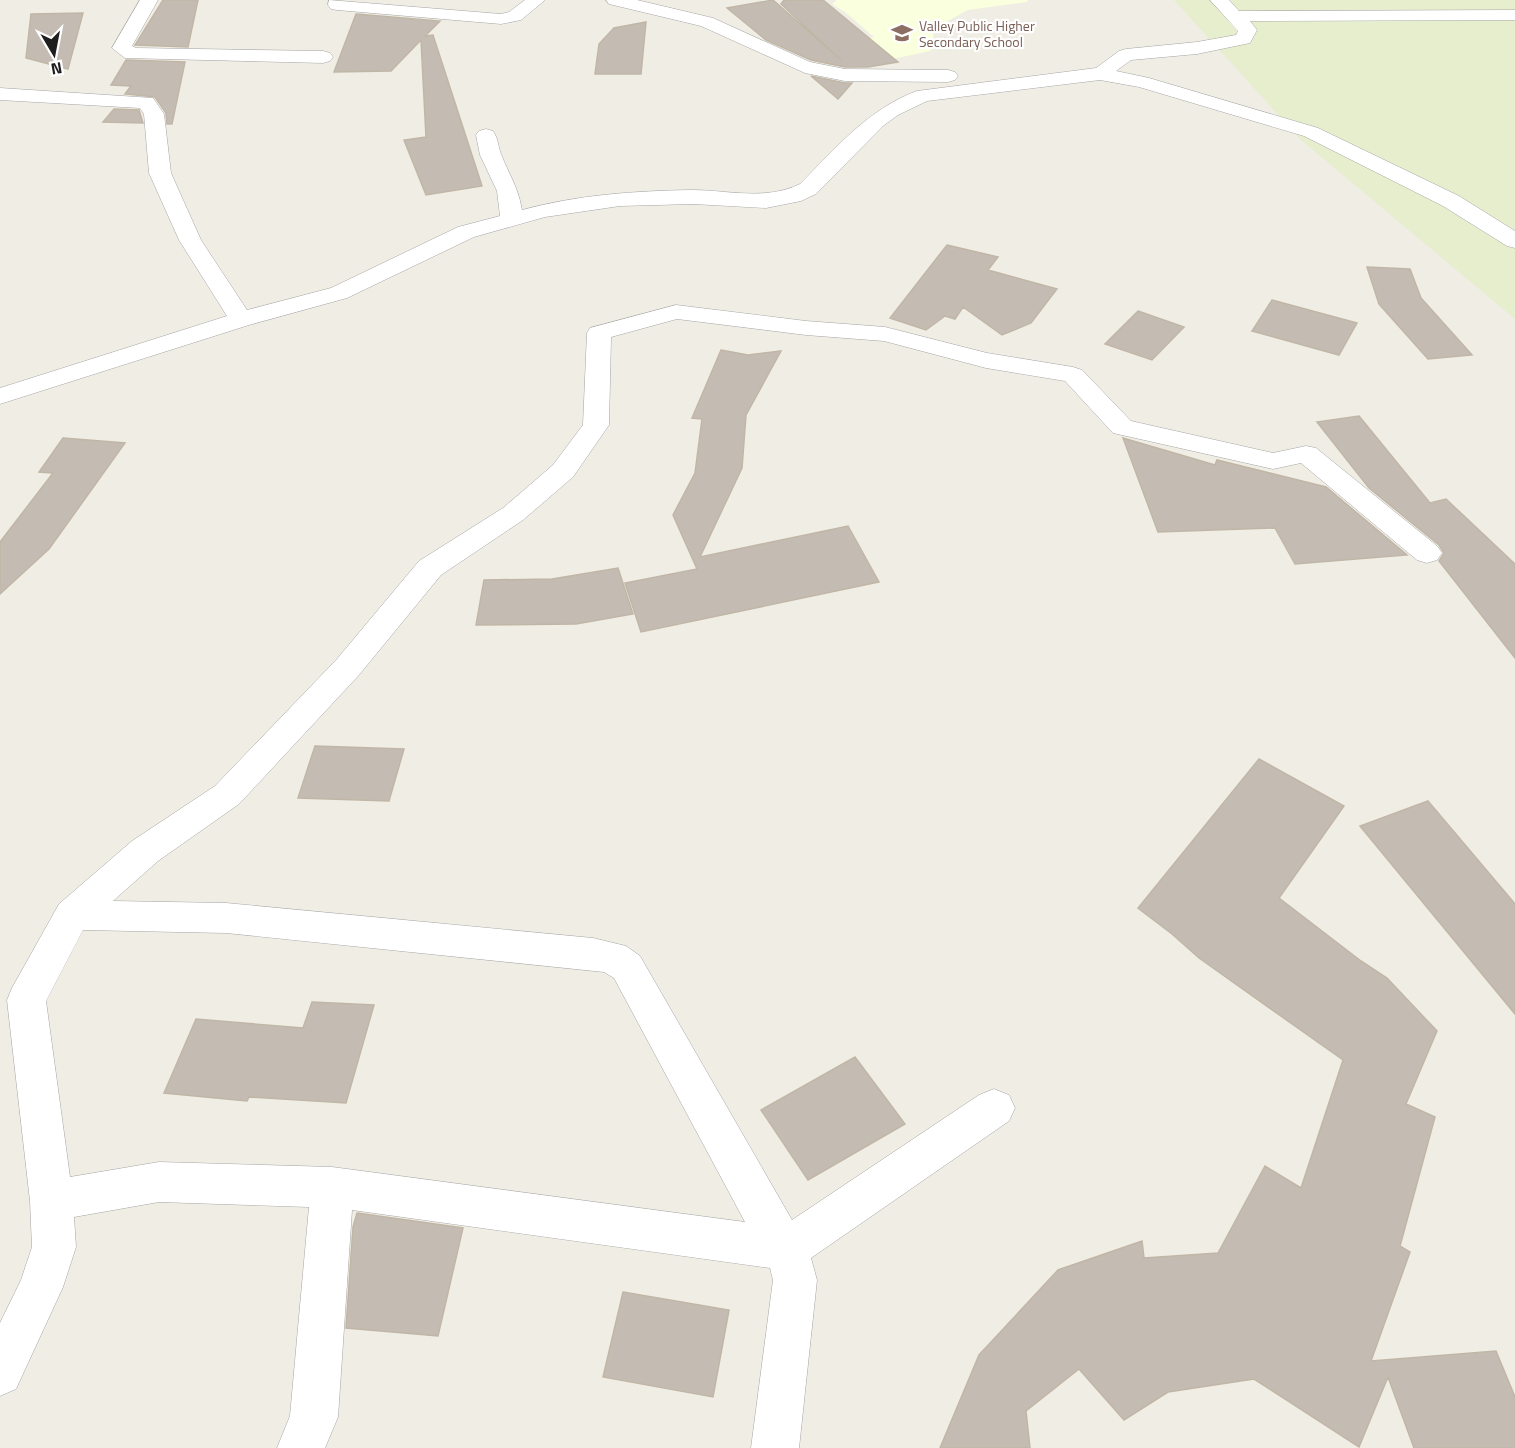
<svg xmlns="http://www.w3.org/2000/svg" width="1515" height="1448" viewBox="0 0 1515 1448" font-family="'Titillium Web',sans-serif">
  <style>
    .education { fill: #faffdd }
    .farmland { fill: #e7eece }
    .building { fill: #c4bcb3; stroke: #c1b6a6; stroke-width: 1.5 }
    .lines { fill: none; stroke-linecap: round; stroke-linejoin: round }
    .minor-casing { stroke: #a5a5a5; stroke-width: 1 }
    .minor { fill: #fff; fill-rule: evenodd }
    .labels { text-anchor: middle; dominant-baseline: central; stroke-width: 4.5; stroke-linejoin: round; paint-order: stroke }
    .far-education-label { font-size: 14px; fill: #785e54; stroke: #fff; text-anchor: start }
  </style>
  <rect width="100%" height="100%" fill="#efede4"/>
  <!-- education -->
  <path class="education" d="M837,0H1028L1027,2L968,10L933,29L934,44L930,51L893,59L862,40L874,37L845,12L832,4Z"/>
  <!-- farmland -->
  <path class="farmland" d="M1174,0H1515V319L1301,140Z"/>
  <!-- building -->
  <path class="building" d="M163,0H198L188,47L135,45Z
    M773,0L841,60L781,4L784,0H823L898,62L868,67H845L811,60L766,40L727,8Z
    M83,13L68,69L26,58L31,14Z
    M356,14L440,21L425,36L433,35L482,186L426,195L404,140L426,137L421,40L391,71L334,72Z
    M646,22L641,74H595L599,44L614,28Z
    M126,60L185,62L172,124H167L166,113L155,97L125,94L131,86L111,85Z
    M811,76L845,83H852L838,99Z
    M114,109L139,110L143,123L103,122Z
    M947,245L998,257L988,270L1057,289L1031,323L1002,335L963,307L955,319L945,316L926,330L890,318Z
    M1367,267L1410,269L1421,298L1472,355L1428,359L1379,304Z
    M1272,300L1357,323L1339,355L1252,331Z
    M1138,311L1184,327L1152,360L1105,344Z
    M721,350L748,355L781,351L746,415L742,468L700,557L848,526L879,582L641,632L625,583L697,569L673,515L695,473L702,419L692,418Z
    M1359,416L1430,503L1446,499L1515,564V658L1439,561L1444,553L1439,545L1369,488L1317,422Z
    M63,438L125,443L49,549L0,594V542L53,473L39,472Z
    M1123,438L1215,465L1217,460L1326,487L1407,555L1295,564L1275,528L1158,532Z
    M618,568L633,614L576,624L476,625L484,580L552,579Z
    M315,746L404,749L389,801L298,798Z
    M1259,759L1344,806L1279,898L1361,961L1387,978L1437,1031L1406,1104L1435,1117L1400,1246L1410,1252L1371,1361L1496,1351L1515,1397V1448H1414L1388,1377L1359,1447L1254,1379L1168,1392L1124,1420L1079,1369L1026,1411L1030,1448H940L979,1355L1058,1270L1142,1241L1144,1258L1218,1253L1265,1166L1301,1188L1343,1060L1199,958L1172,934L1138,908Z
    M1428,801L1515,904V1014L1360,826Z
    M312,1002L374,1005L346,1103L249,1097L247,1101L164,1093L196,1019L303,1028Z
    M855,1057L905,1124L808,1180L761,1110Z
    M357,1213L463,1228L438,1336L346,1328L353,1227Z
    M623,1292L729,1310L713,1397L603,1377Z"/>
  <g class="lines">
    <defs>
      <path id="minor" d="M140,0H158L132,46L136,48L323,51L330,53L333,57L330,61L323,63L125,58L112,48Z
        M329,0L501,14L509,12L525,0H545L521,20L501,24L337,10L331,9L328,5Z
        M606,0H637L713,18L810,62L845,69L948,70L955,72L958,76L955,80L948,82L845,81L805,73L701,26L609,4Z
        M1210,0H1229L1239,11L1515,10V20L1250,21L1257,30L1250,43L1197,54L1131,60L1116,71L1149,78L1318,128L1459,196L1515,231V248L1507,246L1443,206L1304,136L1139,87L1100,80L927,101L898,115L883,126L816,194L801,201L766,208L693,204L620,206L545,217L474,237L347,298L249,325L0,404V388L227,316L179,240L149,173L144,114L140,108L0,100V88L153,98L164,114L171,173L201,240L247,310L331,288L458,227L500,216L497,191L480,155L476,135L479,131L486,129L493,131C498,138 498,146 501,154C509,175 518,186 522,210C577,195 634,191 691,190C728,190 765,201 800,184C836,148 868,109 917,91L1096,68L1119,51L1126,49L1197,42L1236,35L1238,31Z
        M676,305L806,321L885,327L987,353L1073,367L1082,370L1131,421L1273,453L1306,446L1316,448L1437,546L1442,553L1437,560L1427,563L1417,560L1301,463L1273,469L1113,433L1065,381L986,368L884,341L806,335L677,319L611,337L609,425L573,477L523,520L441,575L359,675L239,804L158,861L113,901L226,903L593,938L626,946L640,956L792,1220L979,1095L994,1089L1009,1095L1015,1108L1009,1121L811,1258L817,1280L799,1448H751L773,1280L770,1268L352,1210L338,1417L325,1448H277L290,1416L309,1207L159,1202L74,1217L76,1247L63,1287L16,1389L0,1396V1323L21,1280L32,1247L30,1201L7,1000L12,988L59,904L132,841L215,786L337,659L419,561L503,508L553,465L583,425L587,333L590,328ZM83,930L226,933L604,972L614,978L745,1222L332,1167L159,1162L70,1177L46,1001Z"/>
    </defs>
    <!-- minor casing -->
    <use href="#minor" class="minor-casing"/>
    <!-- minor -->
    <use href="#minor" class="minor"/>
  </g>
  <!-- icons -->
  <defs>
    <symbol id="school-bare" viewBox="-9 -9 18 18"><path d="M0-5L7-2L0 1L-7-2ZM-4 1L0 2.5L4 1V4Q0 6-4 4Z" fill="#8d6e63" stroke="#fff" stroke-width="2.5" paint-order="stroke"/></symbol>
  </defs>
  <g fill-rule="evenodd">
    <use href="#school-bare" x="887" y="18" width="30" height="30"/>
  </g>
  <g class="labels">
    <!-- far-education labels -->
    <g class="far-education-label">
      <text x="919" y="25">Valley Public Higher<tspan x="919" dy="16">Secondary School</tspan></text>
    </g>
  </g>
  <!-- north arrow -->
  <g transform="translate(54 54) rotate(170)" stroke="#ffffff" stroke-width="4.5" paint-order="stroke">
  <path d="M0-4.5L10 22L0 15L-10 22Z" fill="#1e1e1e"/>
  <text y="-9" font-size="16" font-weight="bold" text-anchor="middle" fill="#1e1e1e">N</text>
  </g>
</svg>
